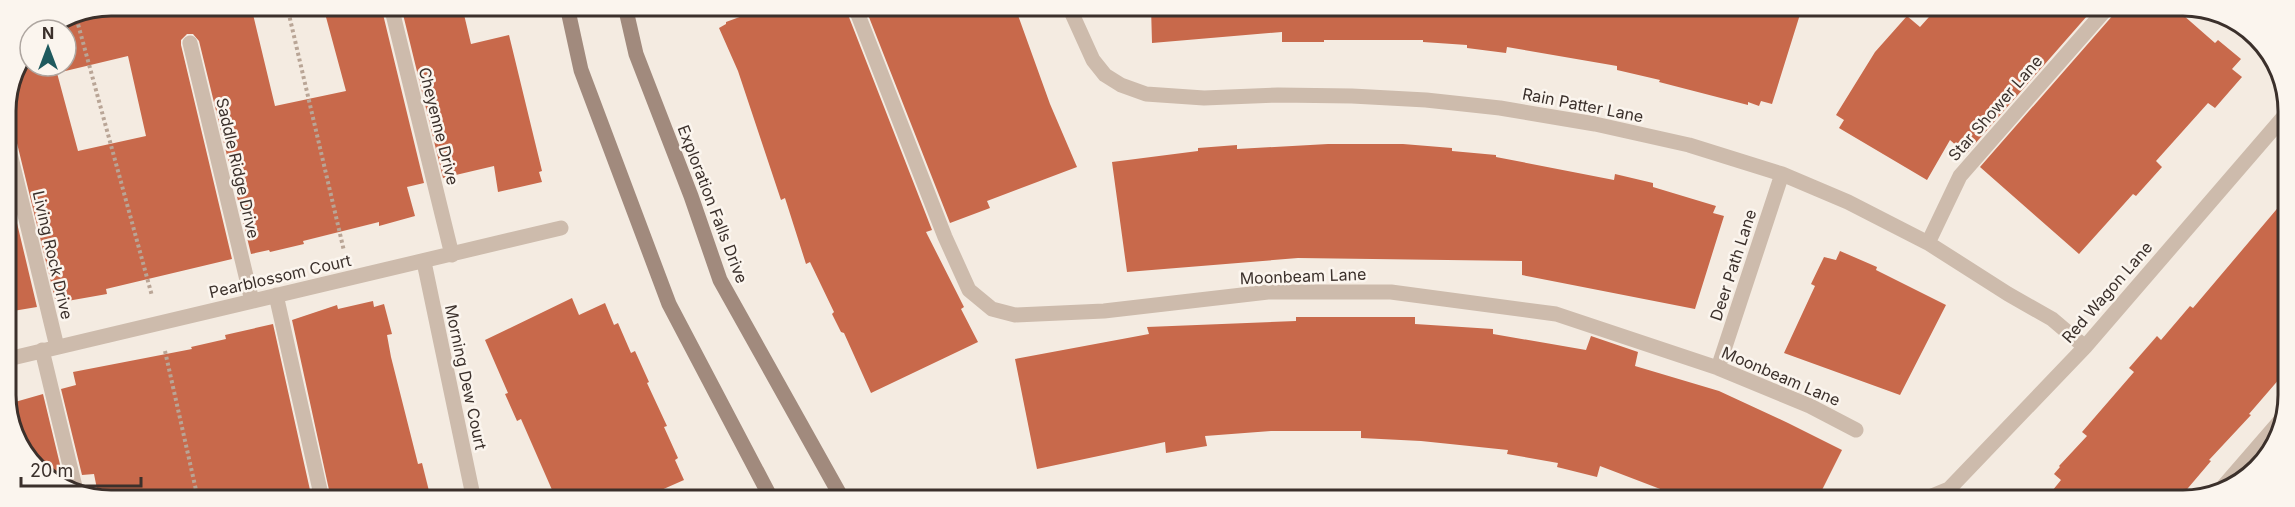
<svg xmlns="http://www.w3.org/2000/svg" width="2295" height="507" viewBox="0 0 2295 507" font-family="Inter,sans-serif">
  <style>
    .building { fill: #c8694b; fill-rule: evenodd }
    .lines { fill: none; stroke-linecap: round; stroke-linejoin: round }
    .path { stroke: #b9a596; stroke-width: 4; stroke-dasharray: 3 3; stroke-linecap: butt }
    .street { stroke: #cdbbac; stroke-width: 15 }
    .secondary { stroke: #a18a7d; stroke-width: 15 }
    .labels { text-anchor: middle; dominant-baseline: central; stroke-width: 5; stroke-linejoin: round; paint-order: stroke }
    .street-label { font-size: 16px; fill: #3b302b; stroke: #fbf5ee }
    .rim { fill: none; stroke: #3b302b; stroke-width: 3 }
  </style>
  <rect width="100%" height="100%" fill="#f4ebe1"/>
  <!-- building -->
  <path class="building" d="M128,6H251L275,106L346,91L323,6H381L424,183L407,187L415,216L379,226V222L303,241L304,244L270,252L269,250L251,254L199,41L193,34H187L181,40V45L232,259L106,289L107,294L56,303L15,135L13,130L6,128V105L30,52V66H66V30H47L54,25L101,15ZM128,56L146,136L78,151L57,73Z
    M401,6H462L471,44L509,35L542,171L539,172L542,182L498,192L494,166L443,178Z
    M767,7H845L932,230L926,232L964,307L961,309L978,342L871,393L844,333L841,332L832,314L834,312L810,262L806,264L785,198L781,200L738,71L719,28L726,24V22Z
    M865,7H1015L1050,104L1077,167L987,201L990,208L950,223Z
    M1151,7L1767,8H1802L1772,104L1761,101L1759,106L1748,102V105L1659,82L1660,80L1617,70V66L1507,47L1506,53L1467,48V45L1423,42V40H1324V42H1282V32L1152,43Z
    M1937,8H2094L1966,154L1950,140L1927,180L1839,128L1844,120L1836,115L1875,52L1907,16L1920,27Z
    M2117,8H2175L2215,43L2218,40L2241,59L2232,69L2242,77L2215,108L2208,103L2156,161L2162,167L2136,196L2133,194L2079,254L1980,167L2114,14Z
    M1328,144H1403L1452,148V151L1496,155V157L1614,180L1615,174L1653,183V187L1716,206L1713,213L1724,216L1695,309L1522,275V261L1298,258L1127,272L1112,162L1198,151V148L1237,145V149Z
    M7,181L37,307L7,312Z
    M2287,197V370L2249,414L2251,415L2209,460L2211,461L2177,501H2044L2061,480L2054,474L2060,467L2059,466L2087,436L2082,432L2134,372L2129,368L2157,336L2161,340L2190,306L2193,308Z
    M1840,251L1877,267L1876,270L1946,305L1900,395L1784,353L1815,286L1811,284L1824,257L1836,260Z
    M572,298L579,315L605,303L614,325L618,323L631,353L635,351L649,382L647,383L667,426L664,427L678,458L675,460L684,480L659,491L662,500L556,499L521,419L517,421L505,394L508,393L485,340Z
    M373,301L374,307L384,304L392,334L387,335L391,357L418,464L422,463L429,491L397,499H331L292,320L337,305L338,309Z
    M1296,317H1415V324L1493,329V334L1586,350L1591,336L1638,352L1635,366L1719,391L1788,423L1842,450L1817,500H1689L1600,466L1597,477L1557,467L1558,463L1507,454L1508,450L1421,441L1361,438V431H1271L1205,436L1207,446L1166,453L1165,442L1037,469L1015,359L1149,334L1147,327L1296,321Z
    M273,324L312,499H99L94,474L82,475L61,389L76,385L73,372L192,349L191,347L226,339L225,335Z
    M43,394L63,477L53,479L37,470L8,417V404Z"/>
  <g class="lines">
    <!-- path -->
    <path class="path" d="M287,6L344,251
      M75,13L152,296
      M165,351L198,499"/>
    <!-- street -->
    <path class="street" d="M391,6L452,255
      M855,7L945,237L969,290L992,309L1015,315L1104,311L1268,292H1391L1556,314L1718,368L1810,406L1856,430
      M1069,7L1093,60L1105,75L1121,85L1146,94L1204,98L1278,95L1352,96L1426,100L1500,108L1595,124L1689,145L1782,174L1848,202L1928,243L2008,294L2052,319L2085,347
      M190,43L252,301
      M6,137L57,347
      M1928,243L1960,176L2107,8
      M424,262L472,491L468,499
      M276,295L322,499
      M42,350L76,491
      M8,359L561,228
      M1718,368L1782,174
      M2222,488L2287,413
      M1920,501L1949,489L2085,347L2287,113"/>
    <!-- secondary -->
    <path class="secondary" d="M567,6L581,70L669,304L772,500
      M625,6L636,54L691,196L720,280L843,500"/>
  </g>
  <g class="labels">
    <!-- street labels -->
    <g class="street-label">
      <text transform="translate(1583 105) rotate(11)">Rain Patter Lane</text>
      <text transform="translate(1995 108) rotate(-49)">Star Shower Lane</text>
      <text transform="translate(439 126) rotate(76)">Cheyenne Drive</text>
      <text transform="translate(238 168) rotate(77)">Saddle Ridge Drive</text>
      <text transform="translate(713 204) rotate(69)">Exploration Falls Drive</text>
      <text transform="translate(53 255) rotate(77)">Living Rock Drive</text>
      <text transform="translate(1733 265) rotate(-72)">Deer Path Lane</text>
      <text transform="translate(280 276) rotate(-13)">Pearblossom Court</text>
      <text transform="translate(1303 276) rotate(-2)">Moonbeam Lane</text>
      <text transform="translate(2107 292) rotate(-49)">Red Wagon Lane</text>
      <text transform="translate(1781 376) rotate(23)">Moonbeam Lane</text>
      <text transform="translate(466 377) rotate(78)">Morning Dew Court</text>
    </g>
  </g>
  <!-- crop -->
  <path d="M0 0H2295V507H0ZM111 16H2183A95 95 0 0 1 2278 111V395A95 95 0 0 1 2183 490H111A95 95 0 0 1 16 395V111A95 95 0 0 1 111 16Z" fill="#fbf5ee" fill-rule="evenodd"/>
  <path class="rim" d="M111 16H2183A95 95 0 0 1 2278 111V395A95 95 0 0 1 2183 490H111A95 95 0 0 1 16 395V111A95 95 0 0 1 111 16Z"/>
  <!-- north arrow -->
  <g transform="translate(48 48)"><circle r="28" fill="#fbf5ee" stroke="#aea6a0" stroke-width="1.5"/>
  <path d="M0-4.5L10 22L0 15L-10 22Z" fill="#1f5a5e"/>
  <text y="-9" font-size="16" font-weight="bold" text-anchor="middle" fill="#3b302b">N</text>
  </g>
  <!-- scale -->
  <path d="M21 477v9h120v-9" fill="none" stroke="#3b302b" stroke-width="3"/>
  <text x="30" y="477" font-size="18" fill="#3b302b" stroke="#fbf5ee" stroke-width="4.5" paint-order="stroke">20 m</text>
</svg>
